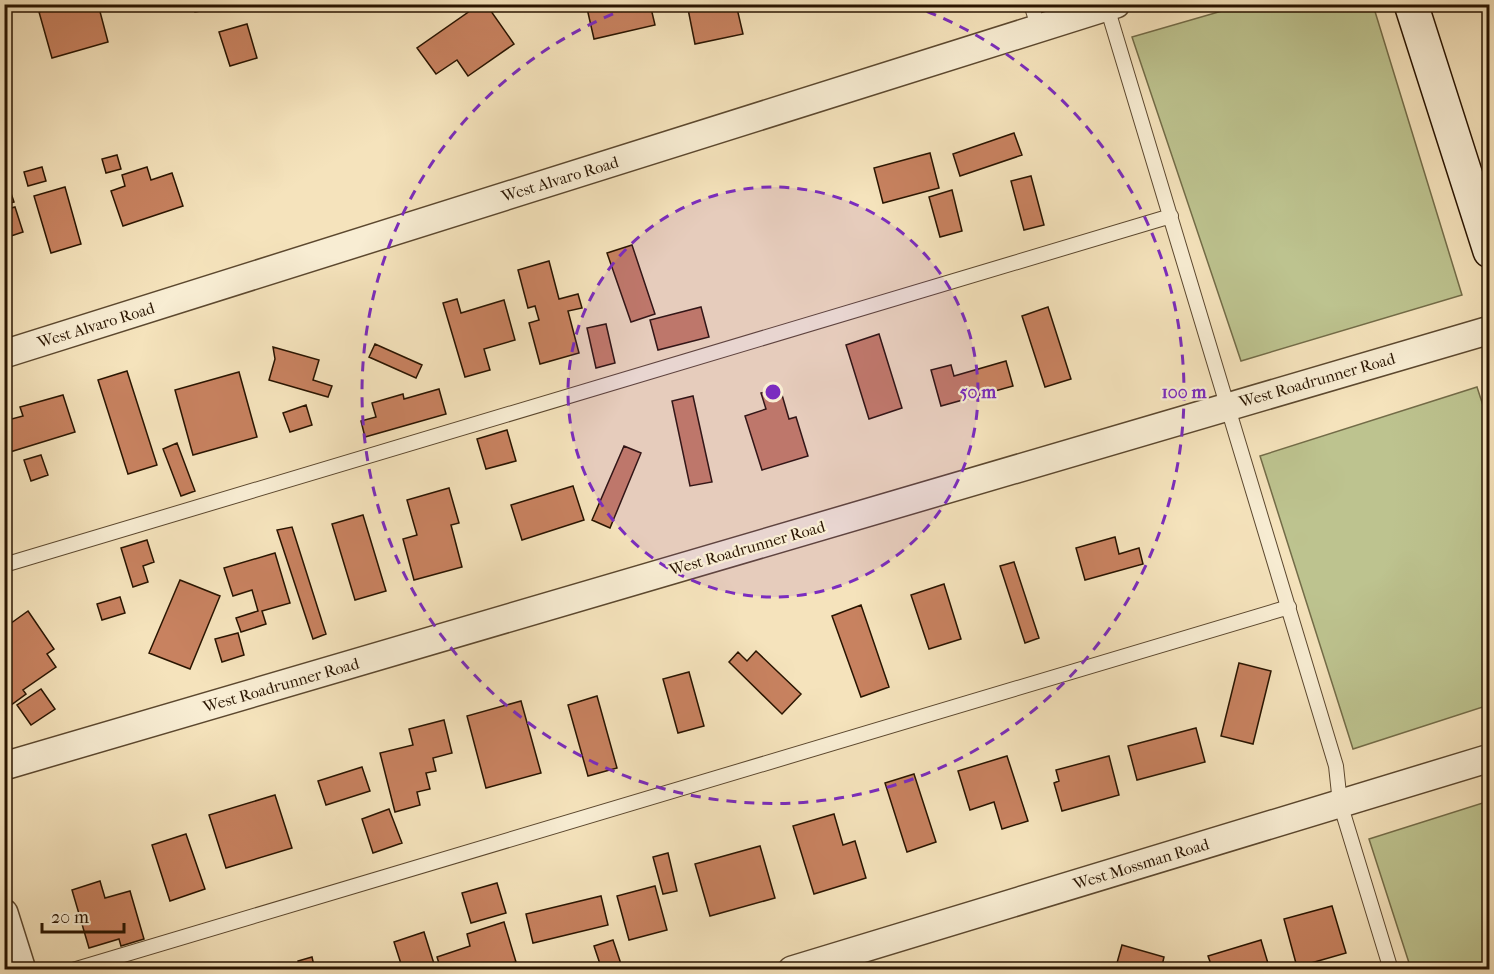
<svg xmlns="http://www.w3.org/2000/svg" width="1494" height="974" viewBox="0 0 1494 974" font-family="'IM FELL French Canon',serif">
  <style>
    .green { fill: #bdc38f; stroke: #736c48; stroke-width: 1.5 }
    .building { fill: #c88260; stroke: #291400; stroke-width: 1.5 }
    .lines { fill: none; stroke-linecap: round; stroke-linejoin: round }
    .lane-casing { stroke: #5c482f; stroke-width: 16 }
    .street-casing { stroke: #5c482f; stroke-width: 30 }
    .secondary-casing { stroke: #291400; stroke-width: 36 }
    .lane { stroke: #f8edd3; stroke-width: 14 }
    .street { stroke: #f8edd3; stroke-width: 27 }
    .secondary { stroke: #f8edd3; stroke-width: 33 }
    .ring { fill: none; stroke: #7b2cbf; stroke-width: 3; stroke-dasharray: 10 8 }
    .labels { text-anchor: middle; dominant-baseline: central; stroke-width: 4.5; stroke-linejoin: round; paint-order: stroke }
    .street-label { font-size: 16px; fill: #291400; stroke: #f8edd3 }
    .centre { fill: #7b2cbf; stroke: #f8edd3; stroke-width: 3 }
    .ring-label { font-size: 18px; text-anchor: middle; font-weight: bold; fill: #7b2cbf; stroke: #f8edd3; stroke-width: 4.5; stroke-linejoin: round; paint-order: stroke }
  </style>
  <rect width="100%" height="100%" fill="#f5e3bc"/>
  <filter id="stains"><feTurbulence type="fractalNoise" baseFrequency=".00333" numOctaves="4"/><feColorMatrix values="0 0 0 0 .2 0 0 0 0 .09 0 0 0 0 .02 0 0 0 .5 -.17"/></filter>
  <radialGradient id="worn" r=".72"><stop offset=".6" stop-color="#630" stop-opacity="0"/><stop offset="1" stop-color="#630" stop-opacity=".3"/></radialGradient>
  <!-- green -->
  <path class="green" d="M1246,4L1373,5L1462,295L1241,361L1132,37Z
    M1477,387L1490,427L1489,705L1353,749L1260,456Z
    M1489,801V969H1411L1369,839Z"/>
  <!-- building -->
  <path class="building" d="M64,4H98L108,42L52,58L39,12Z
    M194,4H220V8L195,12Z
    M480,4H486L514,44L468,76L457,60L436,74L417,48Z
    M586,4H650L655,25L594,39Z
    M692,4H736L743,34L695,44L688,9L693,8Z
    M247,24L257,58L230,66L219,32Z
    M1014,133L1022,155L960,176L953,154Z
    M930,153L939,188L883,203L874,168Z
    M117,155L121,169L106,173L102,159Z
    M42,167L46,181L28,186L24,172Z
    M147,167L151,180L172,173L183,206L123,226L111,191L125,186L122,175Z
    M4,173L14,202L4,205Z
    M1031,176L1044,225L1024,230L1011,181Z
    M65,187L81,244L51,253L34,196Z
    M952,190L962,231L940,237L929,197Z
    M15,207L23,232L8,237L4,210Z
    M632,245L655,314L631,322L607,253Z
    M549,261L559,299L578,294L582,308L568,311L579,353L540,364L529,323L539,320L535,306L528,308L518,270Z
    M457,299L461,313L504,300L515,340L484,349L490,370L465,377L443,303Z
    M701,307L709,337L658,350L650,320Z
    M1048,307L1071,379L1045,387L1022,316Z
    M606,324L615,363L596,368L587,328Z
    M879,334L902,408L869,419L846,345Z
    M375,344L422,365L416,378L369,357Z
    M273,347L319,360L313,380L332,386L328,397L269,380L275,359Z
    M1006,361L1013,386L941,406L931,370L951,365L954,376Z
    M127,371L157,465L128,474L98,380Z
    M239,372L257,437L193,455L175,390Z
    M780,388L789,419L796,417L808,456L762,470L745,416L766,409L761,393Z
    M439,389L446,414L365,437L361,421L376,417L372,403L403,394L404,399Z
    M63,395L75,432L10,452L4,434V421L23,416L20,407Z
    M693,396L712,482L690,486L672,401Z
    M306,405L312,425L290,432L283,413Z
    M507,430L516,461L486,469L477,439Z
    M177,443L195,491L181,496L163,449Z
    M624,446L641,453L610,528L592,520Z
    M41,455L48,475L31,481L24,460Z
    M573,486L584,520L522,540L511,505Z
    M449,488L459,523L451,525L462,567L414,580L403,539L417,535L407,500Z
    M363,515L386,591L355,600L332,524Z
    M292,527L326,634L313,639L277,530Z
    M1115,537L1119,554L1139,548L1143,564L1085,580L1076,548Z
    M147,540L154,562L143,566L148,582L133,587L121,548Z
    M275,553L290,603L262,611L266,624L241,632L236,618L258,611L252,590L233,596L224,568Z
    M1014,562L1039,638L1025,643L1000,566Z
    M180,580L220,596L190,669L149,653Z
    M944,584L961,639L929,649L911,595Z
    M120,597L125,613L102,620L97,604Z
    M861,605L889,687L861,697L832,616Z
    M28,611L54,649L47,654L56,667L23,690L26,694L7,708L4,622L7,626Z
    M238,633L244,655L222,662L215,639Z
    M756,651L801,694L782,714L729,662L738,652L747,661Z
    M1239,663L1271,671L1253,744L1221,736Z
    M689,672L704,726L678,733L663,679Z
    M41,689L55,709L31,725L17,705Z
    M597,696L617,768L588,776L568,705Z
    M521,701L541,773L486,788L467,716Z
    M444,720L452,753L433,758L436,771L426,773L430,789L417,792L420,805L395,812L380,753L413,745L409,729Z
    M1196,728L1205,762L1137,780L1128,746Z
    M1007,756L1028,821L1002,829L994,802L970,810L958,771Z
    M1109,756L1119,795L1062,811L1054,783L1059,781L1056,770Z
    M362,767L370,791L326,805L318,781Z
    M914,774L936,842L907,852L885,783Z
    M275,795L292,848L226,868L209,815Z
    M389,809L402,843L373,853L362,819Z
    M834,814L843,845L855,841L866,878L814,894L793,826Z
    M186,834L205,889L170,901L152,845Z
    M760,846L775,898L710,916L695,864Z
    M668,853L677,891L663,894L653,857Z
    M100,881L105,898L130,891L144,939L121,946L119,939L89,948L72,890Z
    M497,883L506,913L471,923L462,893Z
    M655,886L667,930L629,940L617,896Z
    M601,896L608,925L533,943L526,914Z
    M1332,906L1346,953L1297,967L1284,919Z
    M504,922L516,962L501,966V970H441L437,957L470,946L467,934Z
    M424,932L436,970H403L394,942Z
    M613,940L623,970H602L594,946Z
    M1261,940L1270,970H1213L1208,956Z
    M1122,945L1164,957L1161,970H1115Z
    M312,957L315,970H300L298,961Z"/>
  <g class="lines">
    <defs>
      <path id="lane" d="M1031,4L1039,29
        M1107,7L1336,766L1340,803L1391,970
        M4,565L1171,216
        M73,970L1289,607"/>
      <path id="street" d="M4,354L1116,4
        M4,766L1490,330
        M4,913L22,970
        M792,970L1490,758"/>
      <path id="secondary" d="M1411,4L1490,251"/>
    </defs>
    <!-- lane casing -->
    <use href="#lane" class="lane-casing"/>
    <!-- street casing -->
    <use href="#street" class="street-casing"/>
    <!-- secondary casing -->
    <use href="#secondary" class="secondary-casing"/>
    <!-- lane -->
    <use href="#lane" class="lane"/>
    <!-- street -->
    <use href="#street" class="street"/>
    <!-- secondary -->
    <use href="#secondary" class="secondary"/>
  </g>
  <!-- distance rings -->
  <circle cx="773" cy="392" r="205" fill="#7b2cbf" fill-opacity=".12"/>
  <g class="ring">
    <circle cx="773" cy="392" r="205"/>
    <path d="M910 5A411 411 0 1 1 636 5"/>
  </g>
  <g class="labels">
    <!-- street labels -->
    <g class="street-label">
      <text transform="translate(560 179) rotate(-17)">West Alvaro Road</text>
      <text transform="translate(96 325) rotate(-17)">West Alvaro Road</text>
      <text transform="translate(1317 380) rotate(-16)">West Roadrunner Road</text>
      <text transform="translate(747 548) rotate(-16)">West Roadrunner Road</text>
      <text transform="translate(281 685) rotate(-16)">West Roadrunner Road</text>
      <text transform="translate(1141 864) rotate(-17)">West Mossman Road</text>
    </g>
  </g>
  <circle cx="773" cy="392" r="9" class="centre"/>
  <g class="ring-label">
    <text x="978" y="398">50 m</text>
    <text x="1184" y="398">100 m</text>
  </g>
  <!-- margin -->
  <rect width="1494" height="974" fill="none" stroke="#f5e3bc" stroke-width="24"/>
  <rect x="6" y="6" width="1482" height="962" fill="none" stroke="#291400" stroke-width="3"/>
  <rect x="12" y="12" width="1470" height="950" fill="none" stroke="#291400" stroke-width="1.5"/>
  <!-- scale -->
  <path d="M42 923v9h82v-9" fill="none" stroke="#291400" stroke-width="3"/>
  <text x="51" y="923" font-size="18" fill="#291400" stroke="#f8edd3" stroke-width="4.5" paint-order="stroke">20 m</text>
  <rect width="100%" height="100%" filter="url(#stains)"/>
  <rect width="100%" height="100%" fill="url(#worn)"/>
</svg>
